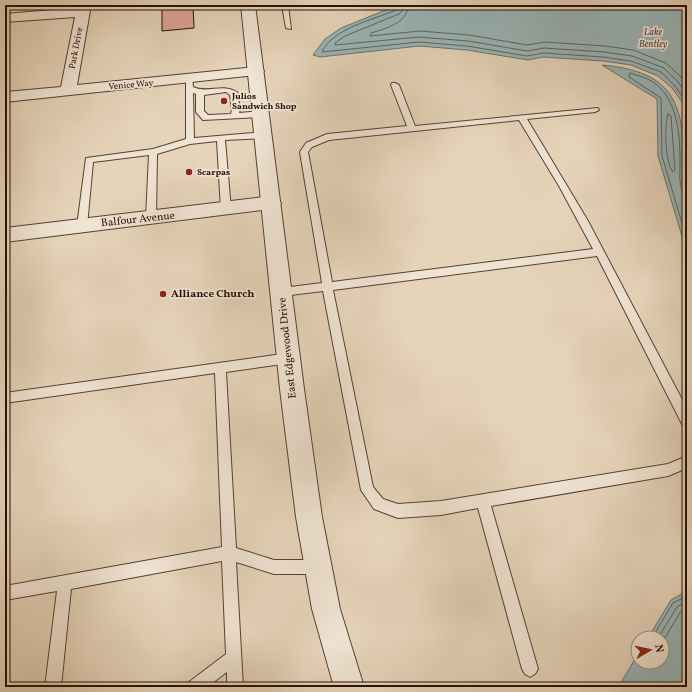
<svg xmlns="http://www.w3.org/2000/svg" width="692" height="692" viewBox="0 0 692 692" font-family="Vollkorn,serif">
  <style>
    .water { fill: #99b6b9; stroke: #6b7471 }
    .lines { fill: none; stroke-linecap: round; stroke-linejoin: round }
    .shore { stroke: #5f6360; stroke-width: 1 }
    .building { fill: #dda594; stroke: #251006 }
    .service-casing { stroke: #554133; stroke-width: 2 }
    .minor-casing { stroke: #554133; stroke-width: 2 }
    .tertiary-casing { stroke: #554133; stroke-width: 2 }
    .service { fill: #efe3d2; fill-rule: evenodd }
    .minor { fill: #efe3d2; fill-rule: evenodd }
    .tertiary { fill: #efe3d2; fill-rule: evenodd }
    .poi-dot { fill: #8f2418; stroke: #efe3d2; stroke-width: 1.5 }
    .labels { text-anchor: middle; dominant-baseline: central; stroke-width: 3.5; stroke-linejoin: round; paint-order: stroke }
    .far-street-label { font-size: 9px; fill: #251006; stroke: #efe3d2 }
    .far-poi-label { font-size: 9px; font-weight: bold; fill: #251006; stroke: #efe3d2; text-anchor: start }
    .far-water-label { font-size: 10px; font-style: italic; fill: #4e4a45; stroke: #efe3d2 }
    .street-label { font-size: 11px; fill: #251006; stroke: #efe3d2 }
    .poi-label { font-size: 11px; font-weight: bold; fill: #251006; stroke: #efe3d2; text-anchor: start }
  </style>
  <rect width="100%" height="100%" fill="#e6d4ba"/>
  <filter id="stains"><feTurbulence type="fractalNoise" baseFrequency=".005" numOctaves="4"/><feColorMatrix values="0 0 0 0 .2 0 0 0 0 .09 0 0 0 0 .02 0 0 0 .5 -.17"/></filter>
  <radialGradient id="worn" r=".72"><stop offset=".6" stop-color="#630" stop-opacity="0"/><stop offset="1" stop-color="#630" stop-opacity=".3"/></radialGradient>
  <!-- water -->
  <path class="water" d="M398,5H687V115L682,102L672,88L658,76L631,65L603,61L543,57L528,60L467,50L419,46L320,57L313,55L325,39L341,28Z
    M602,65C666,71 683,95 684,158C685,167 684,175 684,183C684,187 686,191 687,195C689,211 687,230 687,247L684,243L658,156L657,99Z
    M687,591V687H623L622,681L638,654V662H662V638H648L671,600Z"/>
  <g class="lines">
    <!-- shore -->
    <path class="shore" d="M398,5L396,10C373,20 333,28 322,52L419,42L467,46L527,56L544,53L603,57L631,61L661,72L675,86L687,103
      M403,5V10L399,14L345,36L335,43V45L419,37L468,41L527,51L544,48L604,52L632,56L664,68L678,82L687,94
      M409,5C406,24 387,28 371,33L370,36L420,31L469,35L527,45L545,42L605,46L633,50L666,63L687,83
      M668,114L671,116L675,170L673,172C665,163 664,125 668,114Z
      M687,192L682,191L681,187C679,179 680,171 680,162C680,136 678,102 656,84C648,78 639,76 630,73L629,77L661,98L662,156L687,240
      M652,638L673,603L687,596
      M658,638L677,607L687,601
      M662,643L681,611L687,608"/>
  </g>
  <!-- building -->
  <path class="building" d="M162,5H193L194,28L162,31Z"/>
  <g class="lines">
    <defs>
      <path id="service" d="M282,5H288L291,29L286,28Z
        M186,77H192L193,87C209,94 221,83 237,92L240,109L239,113L262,111L266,114L262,117L203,120L196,112V94L193,93L194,138L264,132L268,135L264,138L225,140L231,210L229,212H223L221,210L217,141L190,144L157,154L156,218L151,221L146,218L149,155L93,162L87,226L82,229L79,228L77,226L86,158L153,149L186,139ZM226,92L230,95L232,109L231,114L208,115L204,111V95Z
        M392,83H395L399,85L415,126L598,108L599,110L595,112L527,119L588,221L687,409V428L683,426L597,256L333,290L373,487L383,499L398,504L441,501L668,464L687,456V468L668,476L491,506L538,669L535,674L530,677L525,674L522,669L478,508L441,515L398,518L374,509L361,490L323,291L282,296L278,295L277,292L278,289L282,288L322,283L300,152L306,143L327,134L407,126L391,85ZM519,120L559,186L593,249L332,282L308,152L312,147L329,140Z
        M289,353L293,355L295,358L293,361L289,363L226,372L236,548L274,560H319L324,562L326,567L324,572L319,574H274L236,562L243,687H227V672L207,687H186L189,682L226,654L222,561L71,589L61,687H45L57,591L5,600V586L222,547L215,373L5,403V393Z"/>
      <path id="minor" d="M77,5H91L77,85L257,67L262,68L264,71L262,74L257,75L5,102V92L61,87L75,17L5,22V14L77,8Z
        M272,196L278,198L281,203L278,208L5,242V228Z"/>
      <path id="tertiary" d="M241,5H255L304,389L322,517L340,609L364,687H334L312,609L296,517L280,389Z"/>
    </defs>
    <!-- service casing -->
    <use href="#service" class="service-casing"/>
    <!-- minor casing -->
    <use href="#minor" class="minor-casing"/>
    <!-- tertiary casing -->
    <use href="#tertiary" class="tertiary-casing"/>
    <!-- service -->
    <use href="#service" class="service"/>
    <!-- minor -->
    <use href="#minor" class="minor"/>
    <!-- tertiary -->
    <use href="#tertiary" class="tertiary"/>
  </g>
  <!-- markers -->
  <g class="poi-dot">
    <circle cx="224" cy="101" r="4"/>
    <circle cx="189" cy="172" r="4"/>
    <circle cx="163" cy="294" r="4"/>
  </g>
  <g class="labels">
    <!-- far-street labels -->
    <g class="far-street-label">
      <text transform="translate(76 48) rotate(-79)">Park Drive</text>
      <text transform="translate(131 85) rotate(-5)">Venice Way</text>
    </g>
    <!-- far-poi labels -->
    <g class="far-poi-label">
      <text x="232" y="96">Julios<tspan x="232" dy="10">Sandwich Shop</tspan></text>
      <text x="197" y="172">Scarpas</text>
    </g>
    <!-- far-water labels -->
    <g class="far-water-label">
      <text x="653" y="32">Lake<tspan x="653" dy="12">Bentley</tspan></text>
    </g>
    <!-- street labels -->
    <g class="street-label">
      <text transform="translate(138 220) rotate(-6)">Balfour Avenue</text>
      <text transform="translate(288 348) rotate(-96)">East Edgewood Drive</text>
    </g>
    <!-- poi labels -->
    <g class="poi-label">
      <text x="171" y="294">Alliance Church</text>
    </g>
  </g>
  <!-- margin -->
  <rect width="692" height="692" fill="none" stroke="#e6d4ba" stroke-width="20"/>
  <rect x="6" y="6" width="680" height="680" fill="none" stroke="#251006" stroke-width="2"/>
  <rect x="10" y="10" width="672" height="672" fill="none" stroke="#251006"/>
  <!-- north arrow -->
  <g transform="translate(650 650) rotate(81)"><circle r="19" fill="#efe3d2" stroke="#9e8f80"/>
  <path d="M0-3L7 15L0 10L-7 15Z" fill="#8f2418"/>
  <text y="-6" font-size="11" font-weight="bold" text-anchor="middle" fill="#251006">N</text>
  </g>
  <rect width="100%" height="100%" filter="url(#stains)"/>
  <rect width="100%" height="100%" fill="url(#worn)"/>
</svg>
